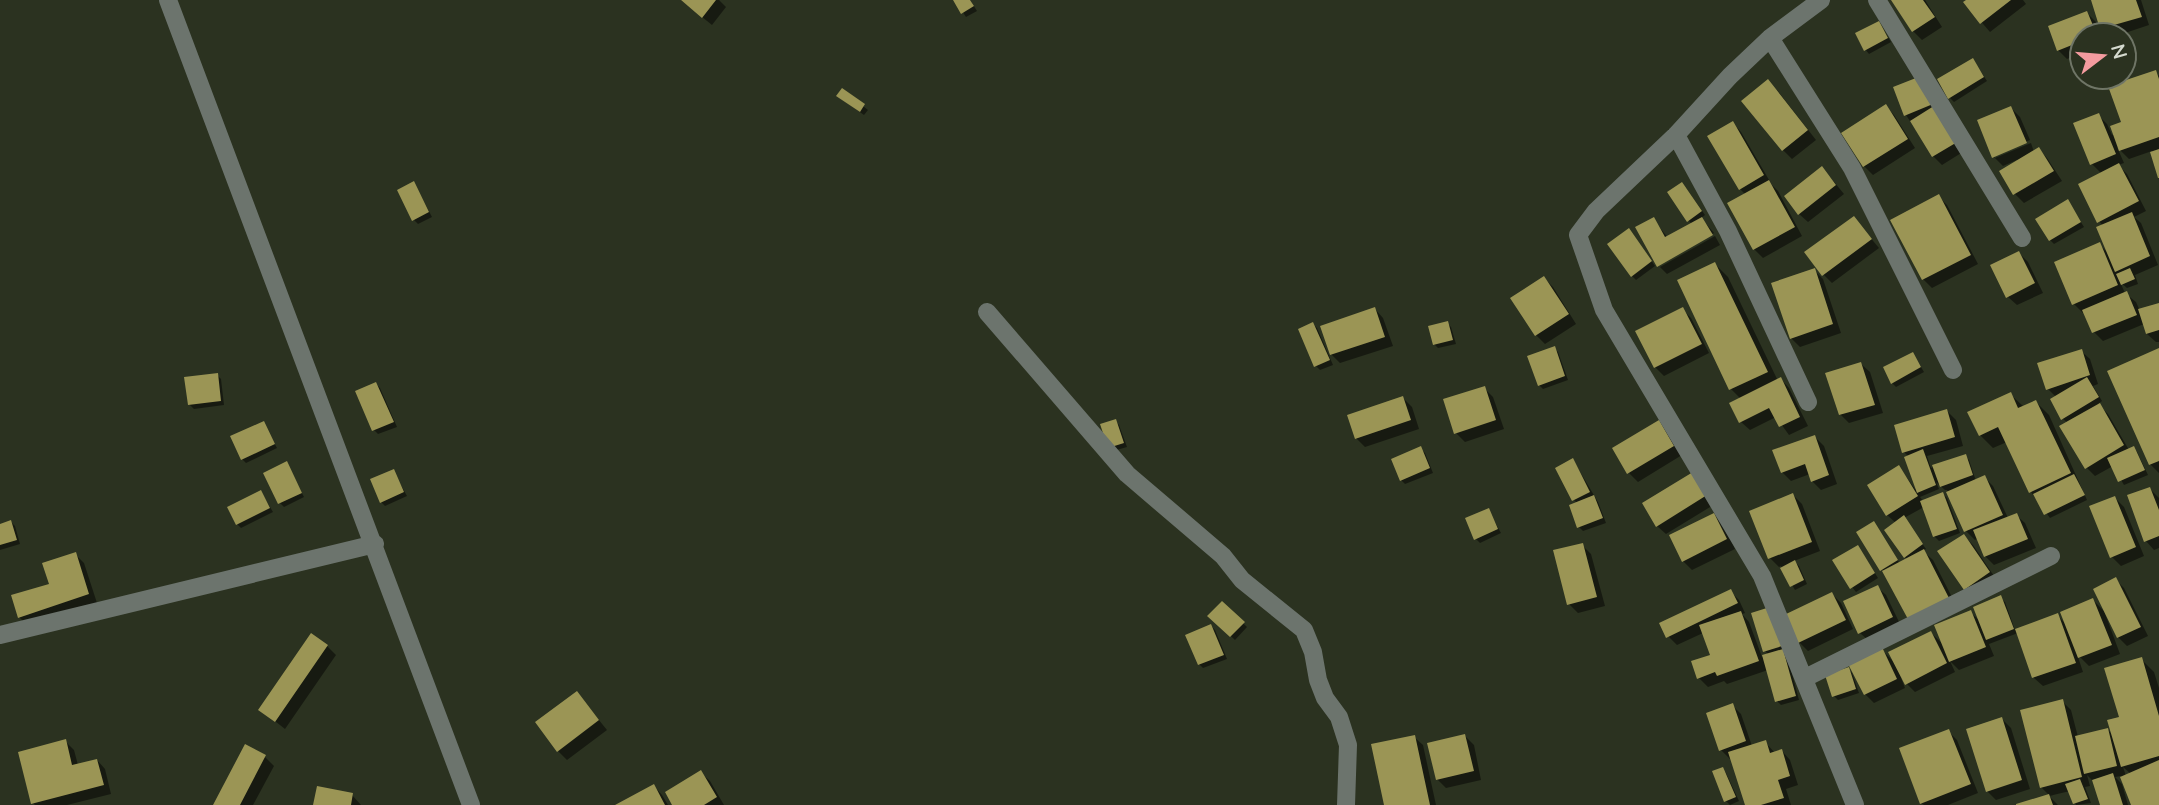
<svg xmlns="http://www.w3.org/2000/svg" width="2159" height="805" viewBox="0 0 2159 805" font-family="'Nunito Sans',sans-serif">
  <style>
    .shadow { fill: #0007; fill-rule: evenodd }
    .building { fill: #9b9555 }
    .lines { fill: none; stroke-linecap: round; stroke-linejoin: round }
    .minor { stroke: #6c746d; stroke-width: 18 }
  </style>
  <rect width="100%" height="100%" fill="#2b3220"/>
  <!-- shadow -->
  <path class="shadow" d="M681,0H719L726,7L712,25Z
    M955,0H970L977,11L966,17Z
    M1893,0H1925L1942,27L1922,40L1913,31Z
    M1969,0H2023L2026,4L1990,32L1965,3Z
    M2093,0H2141L2149,25L2119,35H2108L2102,29Z
    M2087,13L2096,22L2101,35H2082V53L2067,59L2058,50Z
    M1879,23L1891,42L1869,54L1865,49Z
    M1973,60L1987,81L1954,102L1950,98Z
    M2155,72L2159,76V174L2152,151L2129,159L2117,147L2124,163L2118,165L2127,174L2146,211L2134,217L2141,223L2158,265L2135,275L2138,284L2127,288L2120,282L2125,293L2136,302L2140,311L2159,305V342H2156L2147,334L2144,324L2103,341L2094,332L2085,312L2083,313L2074,304L2099,244L2109,254L2103,226L2099,221L2102,174L2092,164L2098,115L2107,124L2112,135L2115,134Z
    M1921,78L1966,150L1942,165L1933,156L1906,115Z
    M842,90L868,110L864,115L843,100Z
    M1777,90L1816,140L1792,159L1783,150Z
    M1886,106L1894,115L1915,148L1873,175L1864,166Z
    M2011,108L2020,117L2030,140L1995,155V158L2031,143L2034,152L2039,149L2047,158L2062,181L2024,203L2015,194L2001,172L2018,162L2017,160L2003,166L1994,157Z
    M1733,123L1741,132L1772,185L1778,191L1802,236L1763,258L1754,249L1746,195L1740,189Z
    M1830,177L1844,194L1808,222L1799,214Z
    M414,183L432,217L418,224L414,220Z
    M1686,188L1705,215L1701,218L1714,233L1659,264L1653,219L1668,238L1692,224L1688,220Z
    M1938,196L1947,205L1978,264L1932,288L1923,279L1892,221Z
    M2068,202L2084,227L2054,244L2050,240Z
    M1854,218L1879,248L1832,283L1823,274Z
    M1633,234L1655,266L1636,280L1632,276Z
    M1715,236L1720,245L1667,274L1660,267Z
    M2019,253L2028,262L2043,293L2017,305L2008,297Z
    M1715,264L1728,277L1778,381L1781,379L1789,388L1808,426L1789,435L1776,417L1750,430L1741,422V399L1731,389Z
    M1814,270L1823,279L1841,333L1800,347L1791,338Z
    M1544,278L1553,287L1576,324L1545,344L1536,335Z
    M1375,309L1383,318L1393,346L1340,363L1330,353Z
    M1682,309L1691,318L1709,353L1664,376L1655,367Z
    M1447,323L1451,327L1456,344L1438,348L1434,344Z
    M1313,324L1317,328L1333,365L1320,370L1316,366Z
    M1554,348L1558,352L1568,380L1543,389L1539,385Z
    M2159,350V473L2150,464Z
    M2081,351L2090,359L2098,384L2093,386L2102,401L2098,404L2108,414L2129,450L2133,448L2137,452L2148,475L2124,485L2113,466L2095,476L2086,467L2068,423L2063,419L2056,397L2048,389Z
    M1913,354L1924,372L1896,387L1892,383Z
    M1861,364L1870,372L1883,413L1849,423L1840,414Z
    M217,375L221,379L224,405L194,409L189,404Z
    M376,384L380,388L397,427L378,434L374,430L357,392Z
    M1484,388L1493,397L1504,429L1465,442L1456,433Z
    M2010,394L2024,407L2036,402L2049,415L2087,500L2050,518L2031,492L2007,442L1993,448L1980,435Z
    M1403,398L1412,407L1419,429L1365,447L1356,438Z
    M1947,411L1956,420L1963,446L1927,456L1931,468L1965,456L1969,460L1976,481L1984,477L1993,486L2008,518L2016,515L2025,523L2036,548L1994,565L1985,556L1978,538L1975,540L1966,531L1947,490H1945L1936,482L1939,489L1920,497L1923,501L1943,494L1947,498L1960,533L1939,541L1935,537L1924,507L1904,518L1926,549L1923,551L1933,560L1958,609L1886,575L1858,532L1874,523L1900,564L1908,560L1905,557L1896,523L1887,515L1899,467L1915,489L1917,488L1909,457L1904,452Z
    M1115,421L1119,425L1127,447L1113,451Z
    M1659,422L1667,431L1682,455L1638,482L1629,473Z
    M263,423L277,448L246,463L242,459Z
    M1815,437L1824,446L1837,484L1821,490L1812,481L1810,474L1791,481L1782,472Z
    M1421,449L1425,453L1433,473L1405,484L1401,480Z
    M1573,460L1598,502L1606,523L1583,531L1579,527L1578,504L1574,500Z
    M286,463L304,497L284,507L280,503Z
    M393,471L407,496L385,506L381,502Z
    M1693,474L1715,504L1666,534L1657,526Z
    M2150,489L2159,498V548L2154,550L2146,541Z
    M261,492L273,512L241,528L237,524Z
    M1793,495L1802,504L1820,551L1794,561L1799,566L1807,584L1795,590L1781,566L1779,567L1770,558Z
    M2115,498L2124,507L2144,556L2121,566L2112,557Z
    M1488,510L1501,533L1480,543L1476,539Z
    M1714,515L1723,524L1735,549L1692,570L1683,561Z
    M11,522L15,526L20,544L0,550V525Z
    M1964,536L1973,545L1998,582L1965,589Z
    M1582,545L1591,554L1605,606L1578,613L1569,604Z
    M1861,551L1878,578L1856,592L1852,587Z
    M75,554L84,563L97,603L28,626L19,617L51,585Z
    M2115,579L2124,588L2148,636L2127,646L2118,637L2095,590Z
    M1877,587L1886,595L1901,626L1869,641L1860,633Z
    M1730,591L1739,600L1745,613L1742,614L1749,622L1762,657L1769,655L1765,651L1769,609L1787,655L1799,700L1781,705L1777,701L1768,670L1727,684L1724,681L1708,687L1699,678L1712,656L1703,633L1677,645L1668,636Z
    M1832,594L1841,603L1853,629L1808,651L1799,642Z
    M2000,598L2005,602L2015,630L2057,615L2066,624L2093,600L2104,611L2120,654L2089,666L2077,654L2083,672L2043,686L2034,678L2018,633L1989,644L1994,656L1959,670L1950,661L1955,672L1915,692L1901,678L1905,688L1874,703L1865,694L1881,649L1895,663L1931,633L1944,645L1970,612L1980,621Z
    M1222,603L1247,627L1235,640L1210,616Z
    M1211,626L1215,630L1227,659L1203,668L1199,664Z
    M327,646L336,655L285,729L261,710Z
    M2141,659L2154,672L2159,688V805H2133L2121,776L2115,777L2122,784L2128,805H2102L2094,782L2087,775L2090,786L2085,787L2091,803L2076,805L2070,791L2049,796L2058,805H2020L2050,796L2041,787L2062,701L2071,710L2078,737L2108,730L2114,736ZM2123,767L2131,774L2126,776Z
    M1848,669L1852,673L1859,693L1838,700L1834,696Z
    M577,693L607,730L567,760L558,751Z
    M1732,705L1741,714L1752,746L1765,742L1775,753L1782,751L1790,760L1798,785L1786,789L1791,805H1747L1732,758L1730,759L1721,750Z
    M2002,719L2011,728L2030,789L1996,800L1987,791Z
    M1948,731L1957,740L1978,793L1948,805H1924L1921,803Z
    M1465,736L1474,745L1481,780L1446,788L1437,779Z
    M1414,737L1423,745L1436,805H1386Z
    M65,741L74,750L78,765L97,760L105,769L111,794L67,805H35L33,803Z
    M265,757L274,766L253,805H215Z
    M1722,769L1726,773L1739,801L1730,805L1726,801Z
    M701,773L710,781L724,805H674Z
    M654,786L662,795L668,805H619Z
    M352,795L361,805H315Z"/>
  <!-- building -->
  <path class="building" d="M681,0H716L702,18Z
    M953,0H970L974,6L961,14Z
    M1891,0H1923L1935,17L1912,32Z
    M1966,0H2011L1980,24L1963,2Z
    M2091,0H2136L2142,17L2100,29Z
    M2087,11L2097,35H2082V41L2057,51L2048,26Z
    M1879,21L1888,38L1864,51L1855,33Z
    M1973,58L1984,77L1948,99L1937,79Z
    M2156,70L2159,79V137L2119,151L2110,126L2121,122L2108,86Z
    M1921,76L1933,104L1904,116L1893,87Z
    M1768,79L1808,130L1782,151L1741,101Z
    M842,88L865,104L860,112L836,96Z
    M1886,104L1908,139L1863,167L1841,133Z
    M1937,104L1959,141L1932,157L1910,121Z
    M2011,106L2027,143L1992,158L1977,120Z
    M2099,113L2116,154L2090,165L2073,123Z
    M1733,121L1764,175L1739,190L1707,136Z
    M2039,147L2054,171L2013,195L1999,171Z
    M2159,149V178H2158L2150,152Z
    M2119,163L2139,201L2097,223L2078,184Z
    M1822,166L1836,185L1798,215L1784,196Z
    M1769,180L1795,227L1753,250L1727,203Z
    M414,181L429,212L412,221L397,190Z
    M1682,182L1702,211L1687,222L1667,192Z
    M1939,194L1971,255L1922,280L1890,220Z
    M2068,199L2081,222L2049,241L2035,219Z
    M2132,212L2150,256L2115,272L2096,227Z
    M1854,216L1872,239L1822,276L1804,252Z
    M1654,217L1665,237L1702,217L1713,235L1657,267L1635,227Z
    M1629,228L1652,261L1631,277L1607,244Z
    M2100,242L2118,285L2072,305L2054,262Z
    M2019,251L2035,283L2006,298L1990,265Z
    M1715,262L1768,372L1729,390L1677,280Z
    M1815,268L1833,324L1790,339L1771,283Z
    M2130,268L2135,279L2121,285L2116,274Z
    M1544,276L1569,314L1535,336L1510,298Z
    M2127,291L2137,315L2092,333L2082,310Z
    M2159,303V330L2146,334L2138,309Z
    M1375,307L1385,337L1330,355L1320,326Z
    M1683,307L1702,344L1654,368L1635,331Z
    M1448,321L1453,340L1433,345L1428,326Z
    M1313,322L1330,360L1314,367L1298,329Z
    M1555,346L1565,376L1538,386L1527,356Z
    M2159,348V461L2149,465L2107,371Z
    M2082,349L2090,375L2046,390L2037,363Z
    M1913,352L1921,367L1891,384L1883,367Z
    M1861,362L1875,405L1839,415L1825,373Z
    M218,373L221,401L188,405L184,377Z
    M1781,377L1800,417L1779,427L1769,408L1739,423L1729,403Z
    M2087,377L2099,397L2061,420L2050,399Z
    M376,382L394,422L372,431L355,391Z
    M1485,386L1496,420L1454,434L1443,399Z
    M2011,392L2018,408L2036,400L2071,473L2029,493L1998,427L1979,436L1967,412Z
    M1403,396L1411,420L1355,439L1347,415Z
    M2100,403L2124,445L2085,469L2059,426Z
    M1947,409L1955,437L1902,453L1894,425Z
    M1116,419L1124,443L1108,448L1100,424Z
    M1659,420L1674,446L1627,474L1612,448Z
    M264,421L275,444L241,460L230,436Z
    M1815,435L1829,475L1811,482L1805,464L1781,473L1772,450Z
    M1421,446L1430,468L1400,481L1391,459Z
    M2134,446L2145,470L2118,482L2107,458Z
    M1923,449L1936,485L1917,493L1904,457Z
    M1966,454L1973,475L1940,487L1932,465Z
    M1573,458L1590,492L1572,501L1555,468Z
    M287,461L302,493L278,504L263,473Z
    M1899,465L1918,496L1886,516L1867,485Z
    M394,469L404,492L380,503L370,479Z
    M1693,472L1707,495L1656,527L1642,503Z
    M2074,474L2085,495L2044,515L2033,494Z
    M1985,475L2003,515L1964,532L1946,492Z
    M2150,487L2159,510V536L2144,542L2127,495Z
    M261,490L270,508L236,525L227,507Z
    M1943,492L1957,529L1933,537L1920,501Z
    M1793,493L1812,542L1768,559L1749,511Z
    M1594,495L1603,518L1577,528L1569,505Z
    M2115,496L2136,547L2110,558L2089,506Z
    M1489,508L1498,529L1474,540L1465,518Z
    M1714,513L1727,539L1682,562L1669,535Z
    M2017,513L2028,539L1984,557L1973,530Z
    M1904,515L1923,544L1904,558L1884,530Z
    M11,520L17,540L0,545V524Z
    M1874,521L1898,560L1880,571L1856,532Z
    M1964,534L1990,572L1964,590L1937,551Z
    M1583,543L1597,597L1567,605L1553,550Z
    M1858,545L1875,573L1850,589L1832,560Z
    M1924,549L1950,600L1909,621L1882,571Z
    M76,552L89,594L18,618L11,595L49,584L42,563Z
    M1795,560L1804,580L1790,587L1780,568Z
    M2116,577L2141,627L2117,638L2093,589Z
    M1878,585L1893,617L1858,634L1843,601Z
    M1731,589L1738,603L1666,638L1659,623Z
    M1832,592L1846,620L1798,643L1784,615Z
    M2001,595L2014,629L1986,640L1973,607Z
    M2093,598L2112,645L2078,658L2060,612Z
    M1222,601L1245,622L1230,637L1207,616Z
    M1770,607L1782,646L1763,652L1751,613Z
    M1971,610L1986,647L1949,662L1934,625Z
    M1741,611L1759,661L1717,676L1715,672L1697,679L1691,661L1710,655L1699,625Z
    M2058,613L2076,663L2032,678L2015,629Z
    M1211,624L1224,655L1198,665L1185,635Z
    M1931,631L1947,663L1905,685L1888,652Z
    M311,633L328,645L275,722L258,710Z
    M1882,647L1897,679L1864,695L1848,664Z
    M1783,649L1796,696L1775,702L1762,655Z
    M2142,657L2159,716V756L2121,767L2107,720L2119,717L2104,668Z
    M1849,667L1856,689L1832,697L1825,675Z
    M577,691L599,720L557,752L535,722Z
    M2063,699L2082,777L2040,788L2020,710Z
    M1733,703L1746,741L1719,751L1706,713Z
    M2002,717L2022,780L1986,792L1966,729Z
    M2108,728L2117,766L2084,774L2075,736Z
    M1949,729L1971,784L1920,804L1899,748Z
    M1465,734L1474,771L1436,780L1427,743Z
    M1415,735L1430,805H1384L1371,744Z
    M66,739L72,765L97,759L104,785L31,804L18,752Z
    M1766,740L1770,753L1782,749L1790,776L1778,780L1784,798L1761,805H1745L1728,752Z
    M245,744L266,755L240,805H213Z
    M2159,760V805H2131L2120,777Z
    M1723,767L1736,797L1724,802L1712,771Z
    M701,770L717,797L704,805H672L665,792Z
    M2113,773L2123,805H2100L2092,780Z
    M2080,779L2088,799L2073,804L2065,784Z
    M654,784L665,805H615Z
    M317,786L353,793L351,805H313Z
    M2049,794L2053,805H2016V804Z"/>
  <g class="lines">
    <!-- minor -->
    <path class="minor" d="M168,0L471,805
      M1821,0L1770,38L1730,76L1676,135L1596,211L1578,235L1604,310L1762,576L1855,805
      M1877,0L2022,238
      M1770,38L1852,168L1953,370
      M1676,135L1728,231L1808,402
      M987,312L1127,474L1223,556L1242,580L1304,630L1313,652L1318,680L1325,698L1339,717L1348,745L1346,805
      M0,635L375,544
      M1805,678L2051,556"/>
  </g>
  <!-- north arrow -->
  <g transform="translate(2103 56) rotate(74)"><circle r="33" fill="#2b3220" stroke="#6f7566" stroke-width="2"/>
  <path d="M0-5L12 26L0 18L-12 26Z" fill="#f49b9f"/>
  <text y="-10" font-size="19" font-weight="bold" text-anchor="middle" fill="#d5dacf">N</text>
  </g>
</svg>
